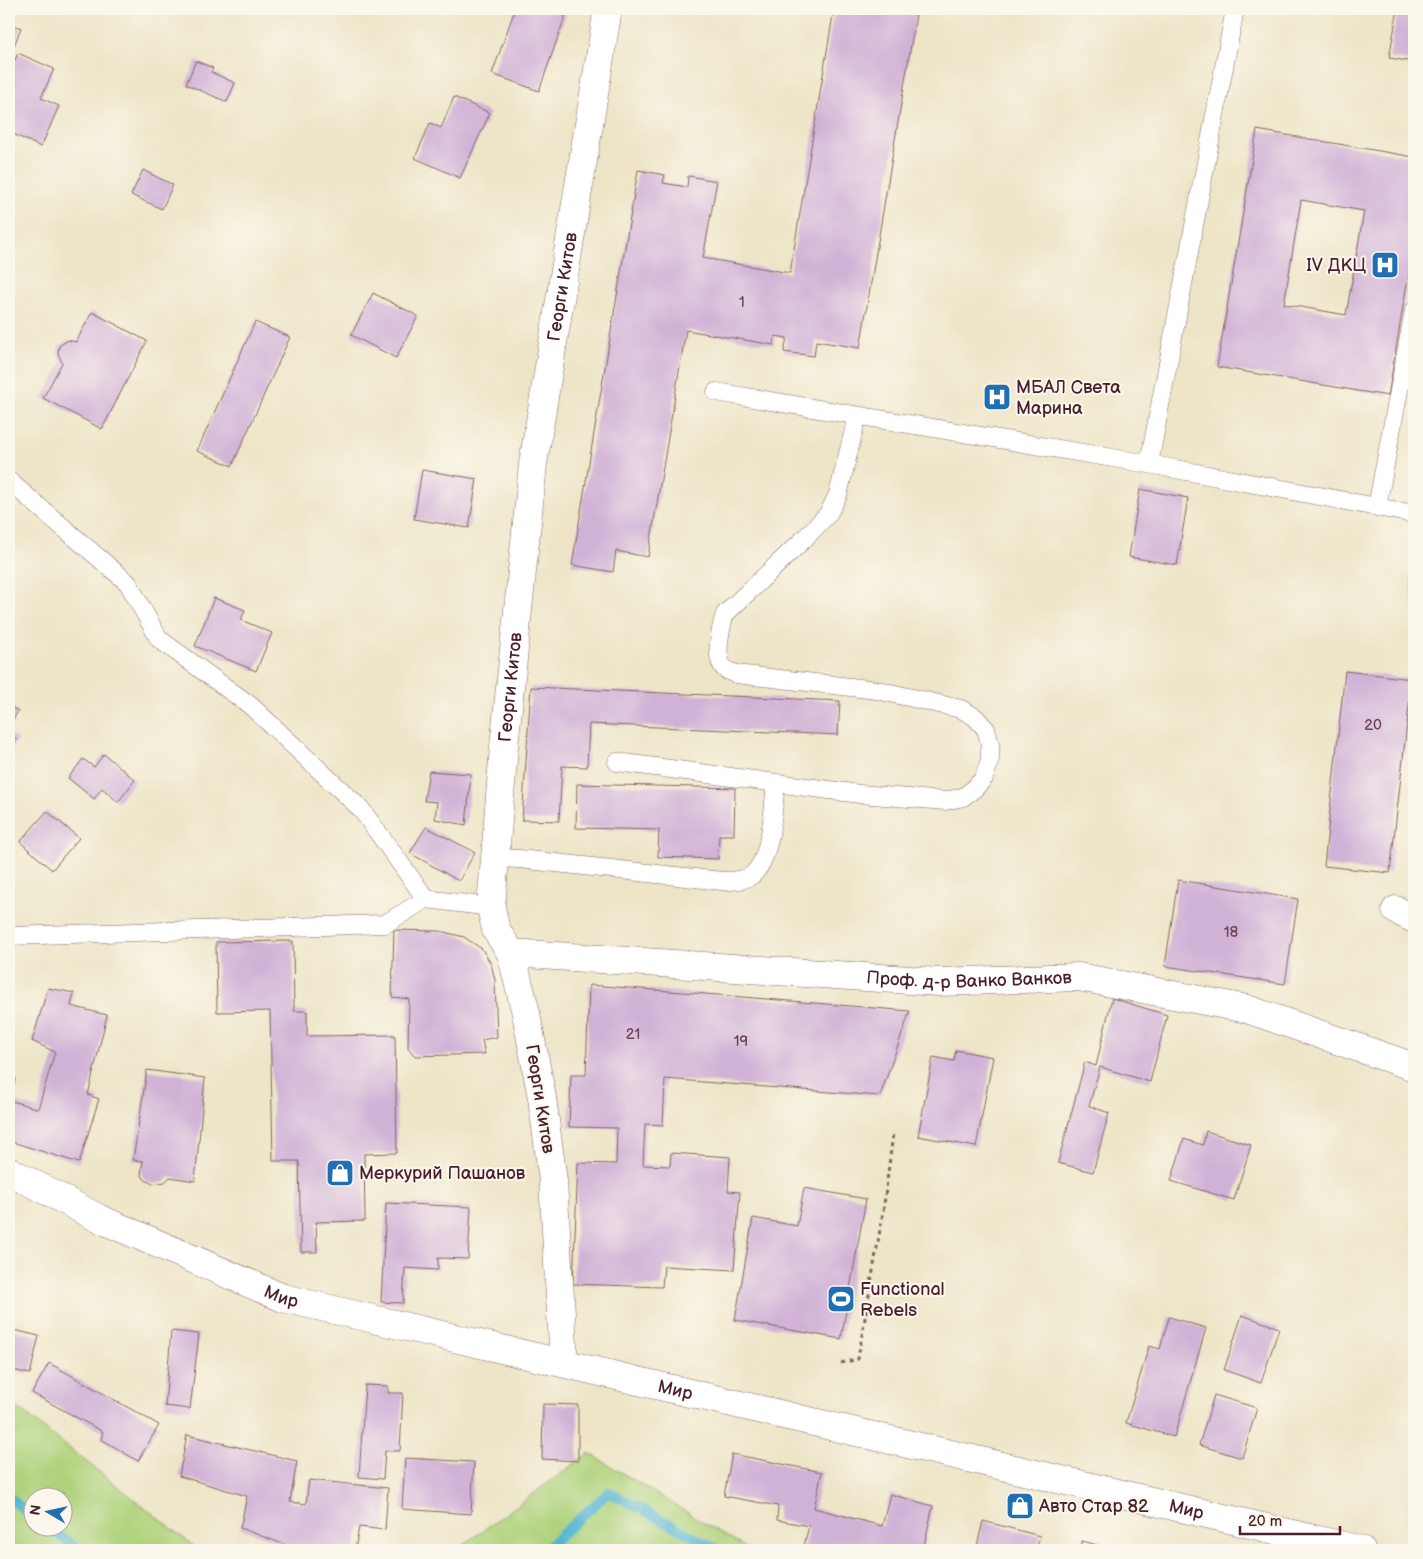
<svg xmlns="http://www.w3.org/2000/svg" width="1423" height="1559" viewBox="0 0 1423 1559" font-family="'Balsamiq Sans',sans-serif">
  <style>
    .green { fill: #afd27a; stroke: #7c7852; fill-rule: evenodd }
    .lines { fill: none; stroke-linecap: round; stroke-linejoin: round }
    .stream { stroke: #50b4cf; stroke-width: 10 }
    .building { fill: #d1b2d7; fill-rule: evenodd }
    .lane-casing { stroke: #836462; stroke-width: 19 }
    .street-casing { stroke: #836462; stroke-width: 29 }
    .path { stroke: #836462; stroke-width: 3; stroke-dasharray: 4 4; stroke-linecap: butt }
    .lane { stroke: #fff; stroke-width: 18 }
    .street { stroke: #fff; stroke-width: 28 }
    .labels { text-anchor: middle; dominant-baseline: central; stroke-width: 4; stroke-linejoin: round; paint-order: stroke }
    .number-label { font-size: 15px; fill: #6c4456 }
    .poi-label { font-size: 18px; fill: #4a1f2b; stroke: #fbf7ec; text-anchor: start }
    .street-label { font-size: 18px; fill: #4a1f2b; stroke: #fbf7ec }
  </style>
  <rect width="100%" height="100%" fill="#fbf7ec"/>
  <filter id="ink" filterUnits="userSpaceOnUse"><feTurbulence type="fractalNoise" baseFrequency=".02" numOctaves="2"/><feDisplacementMap in="SourceGraphic" scale="10" xChannelSelector="R" yChannelSelector="G"/><feConvolveMatrix kernelMatrix="1 2 1 2 8 2 1 2 1" color-interpolation-filters="sRGB"/></filter>
  <filter id="wash" filterUnits="userSpaceOnUse"><feTurbulence type="fractalNoise" baseFrequency=".0096" numOctaves="4" result="noise"/><feDisplacementMap in="SourceGraphic" scale="20" xChannelSelector="R" yChannelSelector="G"/><feGaussianBlur stdDeviation="1.12" result="paint"/><feColorMatrix in="noise" values="0 0 0 0 0 0 0 0 0 0 0 0 0 0 0 0 0 1.4 0 .05"/><feComposite in="paint" operator="in"/></filter>
  <g filter="url(#wash)">
    <rect width="100%" height="100%" fill="#eee5c8"/>
    <!-- green -->
    <path class="green" d="M9,1401L199,1550H9ZM32,1496H62V1526H32Z
      M589,1453L749,1550H456Z"/>
    <g class="lines">
      <!-- stream -->
      <path class="stream" d="M9,1497L32,1517
        M46,1526L79,1550
        M544,1550L609,1492L718,1550"/>
    </g>
    <g id="blocks">
      <!-- building -->
      <path class="building" d="M515,9H551L566,14L539,91L492,74Z
        M834,9H895V12L916,15L860,348L816,341L814,356L784,352L787,338L775,336L774,345L686,330L648,557L616,551L613,572L572,565L638,170L665,175L663,183L687,187L688,176L717,181L703,258L790,273Z
        M1398,9H1414V62L1389,58Z
        M9,23L21,28L9,59Z
        M18,53L54,69L41,98L59,106L41,147L9,132V63L13,64Z
        M196,61L213,68L211,72L235,83L227,102L186,84Z
        M454,97L490,113L460,178L415,158L430,123L441,128Z
        M1257,130L1414,157V242L1388,396L1217,367ZM1301,200L1364,211L1346,315L1284,304Z
        M143,170L173,185L162,209L131,195Z
        M373,293L418,316L396,358L351,335Z
        M92,312L147,341L102,429L43,398L62,363L58,353L59,346L68,340L76,342Z
        M255,322L290,337L232,466L197,451Z
        M422,470L477,479L469,528L414,519Z
        M1140,489L1188,498L1177,565L1129,557Z
        M1414,575V605H1413L1411,576Z
        M214,598L245,610L241,620L272,633L256,671L195,646Z
        M1345,671L1412,679L1390,873L1324,866Z
        M531,687L840,701L838,735L589,724L587,767L562,766L559,821L522,820Z
        M9,706L18,711L9,727Z
        M9,734L17,739L9,753Z
        M104,754L135,780L118,802L102,788L94,799L68,778L83,759L94,767Z
        M429,771L471,774L466,825L435,819L437,802L424,801Z
        M577,784L735,788L734,835H719L718,859L658,857L659,830L576,828Z
        M47,811L79,838L52,870L20,842Z
        M426,827L475,852L459,881L410,853Z
        M1178,880L1298,899L1285,984L1165,966Z
        M394,930L440,931L464,937L482,949L491,964L495,980L497,1037L482,1040L485,1054L415,1056L408,1048L409,999L392,997Z
        M293,941L294,1011H307V1036L395,1035L397,1153L364,1154L365,1221L316,1222L317,1252H301L299,1161H273L270,1011L217,1012L216,942Z
        M589,985L682,992L910,1011L880,1096L665,1079L663,1125L645,1124L643,1165L670,1166L671,1153L730,1157L728,1191L740,1192L734,1270L664,1266L662,1287L573,1284L578,1163L616,1164L617,1128L569,1127L571,1075H586Z
        M48,988L74,993L71,1006L107,1015L88,1095L99,1099L79,1163L9,1141V1075L16,1078L9,1100L38,1109L55,1052L32,1041Z
        M1112,998L1167,1015L1150,1082L1100,1067L1089,1106L1109,1113L1093,1172L1058,1163L1085,1062L1096,1066Z
        M956,1050L993,1057L976,1147L918,1136L933,1057L954,1061Z
        M147,1070L205,1078L195,1181L170,1177L165,1182L153,1184L145,1180L141,1174L143,1161L133,1160Z
        M1206,1131L1251,1145L1234,1200L1171,1181L1184,1139L1203,1145Z
        M804,1188L866,1199L841,1339L735,1320L753,1218L797,1226Z
        M386,1203L471,1207L468,1259L438,1258V1270L405,1268L403,1303L381,1302Z
        M1242,1315L1279,1328L1261,1383L1224,1370Z
        M1169,1317L1206,1328L1174,1437L1126,1423L1149,1346L1160,1349Z
        M9,1329L39,1336L30,1374L9,1369Z
        M171,1331L199,1334L190,1409L165,1406Z
        M49,1363L159,1425L138,1461L101,1439L103,1432L32,1393Z
        M365,1385L388,1386V1393H403L400,1451H385L383,1479L359,1477Z
        M1214,1395L1257,1408L1242,1458L1199,1445Z
        M543,1404L578,1405V1461L542,1459Z
        M187,1435L297,1461L290,1502L306,1504L309,1480L388,1488L385,1530L359,1527L355,1550H299L240,1528L247,1496L179,1476Z
        M732,1454L822,1472L814,1508L882,1526L890,1494L933,1506L923,1550H803L809,1526L777,1520L778,1506L724,1496Z
        M405,1458L474,1462L471,1514L402,1509Z
        M983,1521L1040,1536L1036,1550H976Z
        M1082,1541L1117,1550H1079Z"/>
    </g>
  </g>
  <g filter="url(#ink)">
    <use href="#blocks" fill-opacity="0" stroke="#836462" stroke-width="1"/>
    <g class="lines">
      <defs>
        <path id="lane" d="M716,392L1149,464L1414,514
          M1149,464L1235,9
          M9,481L128,583L159,639L251,706L361,809L426,899
          M1377,507L1414,311
          M617,762L860,794L945,801L963,797L974,789L984,778L990,759V744L986,729L975,717L961,709L877,690L736,674C732,672 727,671 725,669C713,659 721,627 725,614L804,539L828,514L838,495L857,417
          M495,858L519,859L722,881C732,881 744,881 752,875C772,859 773,807 776,783
          M9,936L385,924L426,899L491,907"/>
        <g id="street">
          <path d="M1396,910L1414,919"/>
          <path id="s1" d="M511,953L939,982L1079,977L1247,1009L1414,1067"/>
          <path id="s2" d="M9,1171L98,1218L283,1298L1361,1550"/>
          <path id="s3" d="M564,1363L553,1181L542,1098L526,1013L511,953L496,930L491,907L504,747L533,464L608,9"/>
        </g>
      </defs>
      <!-- lane casing -->
      <use href="#lane" class="lane-casing"/>
      <!-- street casing -->
      <use href="#street" class="street-casing"/>
      <!-- path -->
      <path class="path" d="M841,1363L858,1359L883,1212L893,1134"/>
      <!-- lane -->
      <use href="#lane" class="lane"/>
      <!-- street -->
      <use href="#street" class="street"/>
    </g>
  </g>
  <!-- icons -->
  <defs>
    <symbol id="hospital-square" viewBox="-11 -11 22 22"><rect x="-9" y="-9" width="18" height="18" rx="4" fill="#1f6fb2" stroke="#fbf7ec"/><path d="M-5-5h3v3.5h4V-5h3V5h-3V1.5h-4V5h-3Z" fill="#fff"/></symbol>
    <symbol id="shop-square" viewBox="-11 -11 22 22"><rect x="-9" y="-9" width="18" height="18" rx="4" fill="#1f6fb2" stroke="#fbf7ec"/><path d="M-5-2.5h2.3a2.7 3.5 0 0 1 5.4 0H5L5.5 6h-11ZM-1.5-2.5h3a1.5 2.3 0 0 0-3 0Z" fill="#fff"/></symbol>
    <symbol id="stadium-square" viewBox="-11 -11 22 22"><rect x="-9" y="-9" width="18" height="18" rx="4" fill="#1f6fb2" stroke="#fbf7ec"/><path d="M0-5a6.5 5 0 1 0 0 10a6.5 5 0 1 0 0-10ZM-3.5-1.8h7v3.6h-7Z" fill="#fff"/></symbol>
  </defs>
  <g fill-rule="evenodd">
    <use href="#hospital-square" x="1369" y="249" width="32" height="32"/>
    <use href="#hospital-square" x="981" y="381" width="32" height="32"/>
    <use href="#shop-square" x="324" y="1157" width="32" height="32"/>
    <use href="#stadium-square" x="825" y="1283" width="32" height="32"/>
    <use href="#shop-square" x="1004" y="1490" width="32" height="32"/>
  </g>
  <g class="labels">
    <!-- number labels -->
    <g class="number-label">
      <text x="742" y="302">1</text>
      <text x="1373" y="725">20</text>
      <text x="1231" y="932">18</text>
      <text x="633" y="1034">21</text>
      <text x="741" y="1041">19</text>
    </g>
    <!-- poi labels -->
    <g class="poi-label">
      <text x="1366" y="265" text-anchor="end">IV ДКЦ</text>
      <text x="1016" y="387">МБАЛ Света<tspan x="1016" dy="21">Марина</tspan></text>
      <text x="359" y="1173">Меркурий Пашанов</text>
      <text x="860" y="1289">Functional<tspan x="860" dy="21">Rebels</tspan></text>
      <text x="1039" y="1506">Авто Стар 82</text>
    </g>
    <!-- street labels -->
    <g class="street-label">
      <text stroke="none"><textPath href="#s3" startOffset="1090">Георги Китов</textPath></text>
      <text stroke="none"><textPath href="#s3" startOffset="686">Георги Китов</textPath></text>
      <text stroke="none"><textPath href="#s1" startOffset="459">Проф. д-р Ванко Ванков</textPath></text>
      <text transform="translate(540 1099) rotate(81)">Георги Китов</text>
      <text stroke="none"><textPath href="#s2" startOffset="300">Мир</textPath></text>
      <text stroke="none"><textPath href="#s2" startOffset="705">Мир</textPath></text>
      <text stroke="none"><textPath href="#s2" startOffset="1230">Мир</textPath></text>
    </g>
  </g>
  <!-- margin -->
  <rect width="1423" height="1559" fill="none" stroke="#fbf7ec" stroke-width="30"/>
  <!-- north arrow -->
  <g transform="translate(48 1512) rotate(279)"><circle r="24" fill="#fbf7ec" stroke="#b4a19f"/>
  <path d="M0-4L9 19L0 12L-9 19Z" fill="#1f6fb2"/>
  <text y="-8" font-size="14" font-weight="bold" text-anchor="middle" fill="#4a1f2b">N</text>
  </g>
  <!-- scale -->
  <path d="M1240 1526v8h100v-8" fill="none" stroke="#4a1f2b" stroke-width="2.5"/>
  <text x="1248" y="1526" font-size="15" fill="#4a1f2b" stroke="#fbf7ec" stroke-width="4" paint-order="stroke">20 m</text>
</svg>
